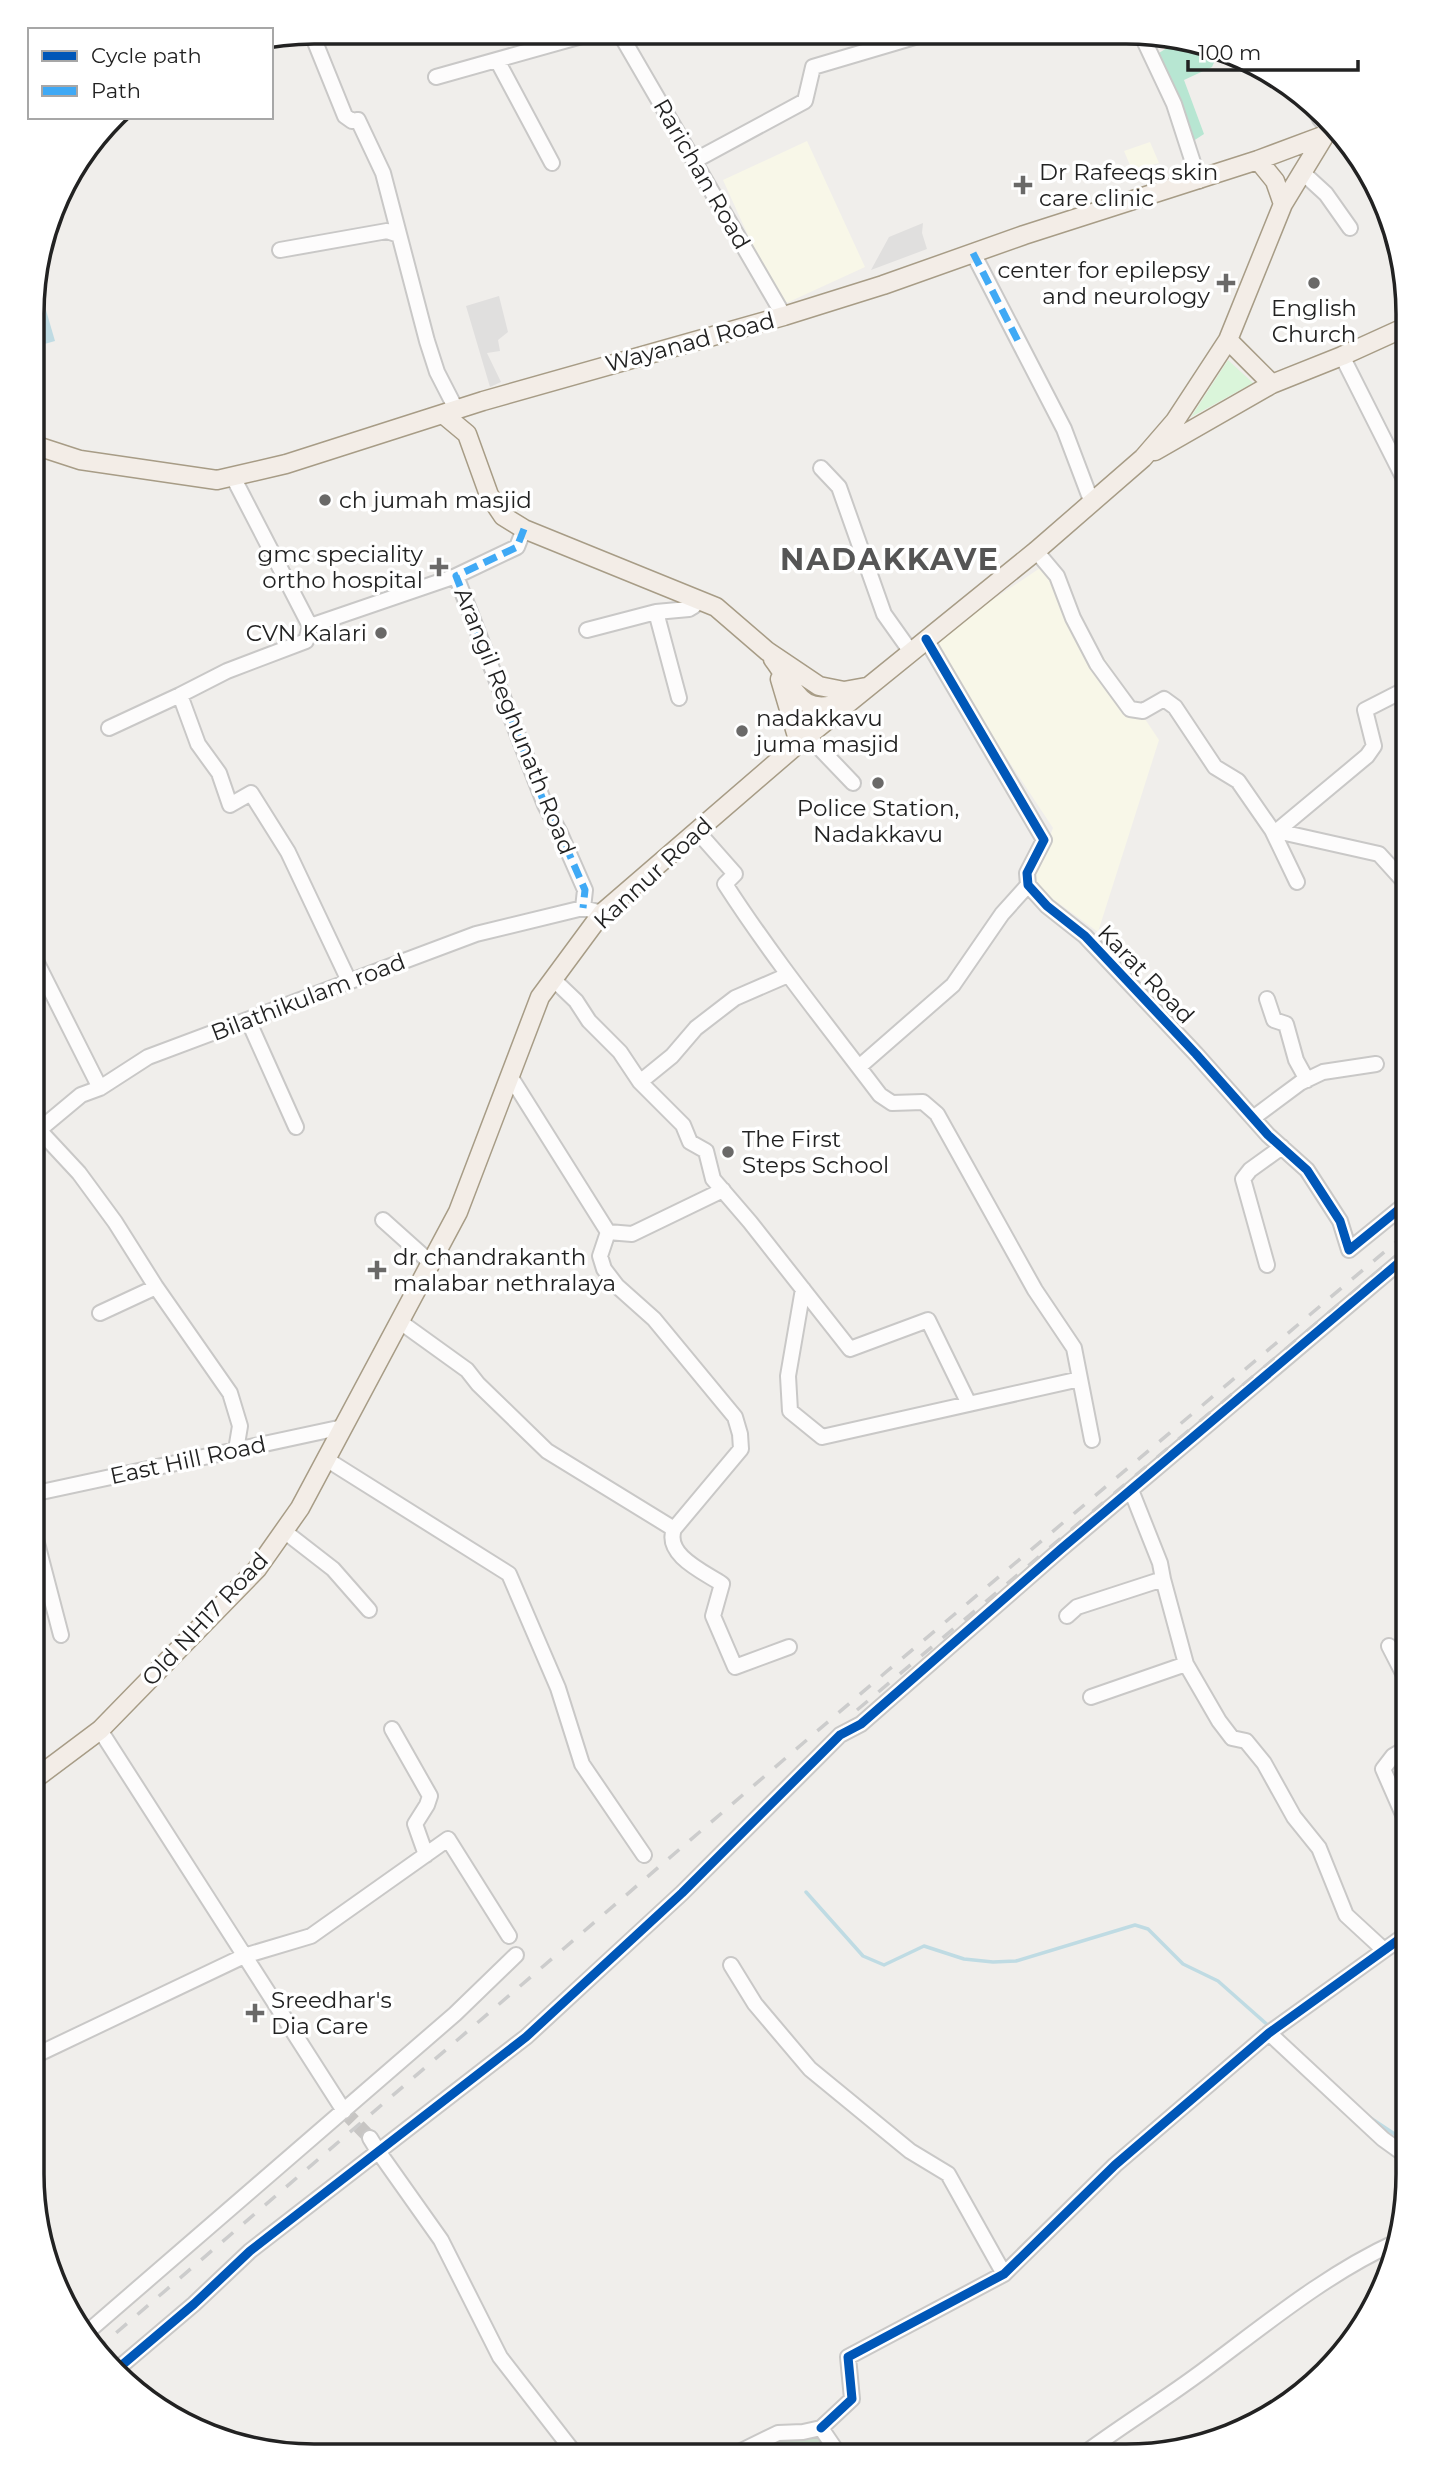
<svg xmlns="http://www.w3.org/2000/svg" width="1440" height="2488" viewBox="0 0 1440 2488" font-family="Montserrat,sans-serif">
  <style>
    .education { fill: #f8f7e8 }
    .cemetery { fill: #cadbca }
    .park { fill: #daf5da }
    .pitch { fill: #b7e6d2 }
    .parking { fill: #e0dfde }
    .water { fill: #bfdbe3 }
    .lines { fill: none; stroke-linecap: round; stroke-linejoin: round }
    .stream { stroke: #bfdbe3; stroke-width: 3.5 }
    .minor-tunnel { stroke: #c7c5c3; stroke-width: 14; stroke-dasharray: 14 7; stroke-linecap: butt }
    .minor-casing { stroke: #c9c8c7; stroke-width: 18 }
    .major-casing { stroke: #a79c86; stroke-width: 21 }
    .minor { stroke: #fdfcfc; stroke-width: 14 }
    .major { stroke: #f3ede7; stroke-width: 18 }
    .rail { stroke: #ccc; stroke-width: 3.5; stroke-dasharray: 14 14; stroke-linecap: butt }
    .quiet { stroke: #3fa9f5; stroke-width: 7; stroke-dasharray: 14 7; stroke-linecap: butt }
    .cycleway-casing { stroke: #fff; stroke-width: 13 }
    .cycleway { stroke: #0057b8; stroke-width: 9 }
    .poi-dot { fill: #6a6968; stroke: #fff; stroke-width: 2.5 }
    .labels { text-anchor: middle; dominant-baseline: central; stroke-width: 7; stroke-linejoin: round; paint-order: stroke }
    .poi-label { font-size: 23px; fill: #222; stroke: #fff; text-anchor: start }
    .street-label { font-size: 23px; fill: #222; stroke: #fff }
    .district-label { font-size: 30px; font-weight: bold; letter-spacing: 2px; fill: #555; stroke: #fff }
    .rim { fill: none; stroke: #222; stroke-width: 3.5 }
  </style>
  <rect width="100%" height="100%" fill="#f0eeeb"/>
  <!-- education -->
  <path class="education" d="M807,141L865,267L780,306L723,180Z
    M1150,142L1159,163L1132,170L1124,151Z
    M1043,566L1159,740L1098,932L1038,888L1034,876L1053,828L930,642Z"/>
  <!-- cemetery -->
  <path class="cemetery" d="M818,2436L829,2456L748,2455L778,2440Z"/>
  <!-- park -->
  <path class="park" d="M1228,360L1253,383L1191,417Z"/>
  <!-- pitch -->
  <path class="pitch" d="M1181,39L1212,47L1216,58L1212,67L1184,80L1204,134L1184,147L1159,91L1165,78L1159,53Z"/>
  <!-- parking -->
  <path class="parking" d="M923,223L922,233L927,249L871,270L889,237Z
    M499,296L508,332L498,340L500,351L487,353L501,382L490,387L466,306Z"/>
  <!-- water -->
  <path class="water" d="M41,293L55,341L34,347V295Z"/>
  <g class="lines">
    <!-- stream -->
    <path class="stream" d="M806,1892L863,1956L884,1965L924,1946L964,1959L993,1962L1016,1961L1135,1925L1148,1929L1183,1964L1218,1981L1271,2028
      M1301,2054L1323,2075
      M1369,2117L1408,2143"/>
    <!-- minor-tunnel -->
    <path class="minor-tunnel" d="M344,2111L370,2138"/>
    <defs>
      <path id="minor" d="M311,32L345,116L352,121L358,120L383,173L427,341L437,372L456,409
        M619,32L784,316
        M1141,34L1174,104L1199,181
        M498,62L552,163
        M436,77L596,32
        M1315,107L1320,119L1330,131
        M694,161L805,101L813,67L928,33
        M1302,172L1326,194L1350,228
        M280,250L387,231L399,235
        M973,253L1064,429L1092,503
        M1342,356L1408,487
        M821,468L839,487L884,614L911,652
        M233,477L310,626L456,576
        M524,529L517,547L456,576L545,805L560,833L585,890L583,908
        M1036,551L1057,576L1073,618L1097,664L1130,709L1143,711L1164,699L1175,707L1215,767L1238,781L1272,830L1379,854L1408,886
        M656,612L679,698
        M310,626L306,641L227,671L180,695L198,744L219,773L230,805L251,793L288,852L349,981
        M587,630L656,612L689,609L694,606L696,599
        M926,639L1044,840L1027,873L1028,885L1047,906L1085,936L1196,1054L1268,1135L1307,1170L1340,1221L1349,1250L1408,1202
        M109,728L180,695
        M808,736L853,783
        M1272,830L1297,882
        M697,831L735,874L725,884C772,957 827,1025 880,1095L892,1103L923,1102L937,1114L1035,1290L1074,1348L1092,1440
        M1277,831L1367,756L1374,746L1365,710L1408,688
        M33,955L100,1088
        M553,979L576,1001L589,1021L620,1052L640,1082L683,1125L690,1142L706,1151L713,1179L750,1222L850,1349L928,1320L969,1404
        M1267,999L1274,1020L1286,1024L1296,1060L1307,1080
        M248,1020L296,1127
        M859,1067L953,985L1002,914L1028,885
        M510,1076L608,1232L632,1234L723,1190
        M640,1082L672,1056L696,1028L735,998L788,975
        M1253,1118L1300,1083L1323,1072L1376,1064
        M33,1125L39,1130L81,1095L100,1088L148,1057L476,934L583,908L602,913
        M39,1130L79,1173L115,1222L156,1287L230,1393L240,1426L236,1450
        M383,1220L431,1263
        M608,1232L600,1256L604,1269L617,1286L654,1319L735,1417L740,1434L741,1449L674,1529C664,1555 704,1572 722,1584L713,1616L735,1667L789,1647
        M1267,1265L1243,1179L1250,1170L1282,1147
        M803,1289L788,1376L790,1411L822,1437L1080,1379
        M100,1313L156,1287
        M399,1321L467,1370L478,1384L547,1451L674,1529
        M326,1459L509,1574L558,1688L582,1764L644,1855
        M1131,1490L1160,1563L1163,1579
        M32,1494L343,1427
        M32,1524L61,1635
        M284,1531L333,1569L369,1610
        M1067,1616L1077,1607L1163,1579L1186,1664L1219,1721L1232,1738L1246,1741L1264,1763L1294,1817L1319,1848L1346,1915L1384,1950
        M1389,1646L1408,1683
        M1091,1697L1186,1664
        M392,1729L430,1796L427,1805L415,1824L426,1855
        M100,1730L344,2111
        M1408,1826L1383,1769L1393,1756L1408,1747
        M32,1943L36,1941L32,1933
        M731,1965L755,2004L810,2069L910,2151L948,2174L1004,2274
        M1269,2033L1383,2139L1408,2157
        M32,2057L244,1956L311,1936L448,1839L509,1936
        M370,2138L378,2151L441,2240L500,2357L576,2455
        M84,2335L455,2014L516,1955
        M115,2371L194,2304L250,2251L526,2037L682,1893L840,1735L861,1724L1061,1549L1408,1255
        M821,2428L852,2399L848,2357L1004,2274L1115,2165L1269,2033L1408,1933
        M733,2455L778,2433L803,2432L821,2428L840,2456
        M1081,2456C1121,2426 1164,2400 1204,2370C1266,2324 1326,2274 1396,2242"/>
      <path id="major" d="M1258,160L1275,181L1283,204
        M1228,340L1272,384
        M443,414L467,434L489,495L503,516L524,529L716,607L767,651L819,686L844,691L866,687
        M34,445L80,460L217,480L286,464L483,401L784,316L883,285L1024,235L1258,160L1325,135L1335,127
        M1155,451L1272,384L1342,356L1408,326
        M773,659C796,689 799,718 843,702
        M780,679L799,743
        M32,1781L100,1730L257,1569L300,1508L458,1212L540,997L602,913L799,743L1036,551L1143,458L1175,421L1228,340L1283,204L1325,135"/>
    </defs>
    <!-- minor casing -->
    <use href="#minor" class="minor-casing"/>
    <!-- major casing -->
    <use href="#major" class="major-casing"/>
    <!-- minor -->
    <use href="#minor" class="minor"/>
    <!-- major -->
    <use href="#major" class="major"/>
    <!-- rail -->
    <path class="rail" d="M857,1710L1408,1246
      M95,2351L886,1672L1408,1232"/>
    <!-- quiet -->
    <path class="quiet" d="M973,253L1018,341
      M524,529L517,547L456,576L545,805L560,833L585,890L583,908"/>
    <defs>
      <path id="cycleway" d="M926,639L1044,840L1027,873L1028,885L1047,906L1085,936L1196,1054L1268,1135L1307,1170L1340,1221L1349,1250L1408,1202
        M115,2371L194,2304L250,2251L526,2037L682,1893L840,1735L861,1724L1061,1549L1408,1255
        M821,2428L852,2399L848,2357L1004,2274L1115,2165L1269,2033L1408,1933"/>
    </defs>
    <!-- cycleway casing -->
    <use href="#cycleway" class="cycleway-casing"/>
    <!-- cycleway -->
    <use href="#cycleway" class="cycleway"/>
  </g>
  <!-- markers -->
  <g class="poi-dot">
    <path d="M1019.5 174.5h7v7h7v7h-7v7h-7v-7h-7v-7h7z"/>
    <path d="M1222.5 272.5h7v7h7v7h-7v7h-7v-7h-7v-7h7z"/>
    <circle cx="1314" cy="283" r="7"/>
    <circle cx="325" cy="500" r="7"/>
    <path d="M435.5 556.5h7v7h7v7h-7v7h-7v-7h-7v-7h7z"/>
    <circle cx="381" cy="633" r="7"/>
    <circle cx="742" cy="731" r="7"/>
    <circle cx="878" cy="783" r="7"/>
    <circle cx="728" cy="1152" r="7"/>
    <path d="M373.5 1259.5h7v7h7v7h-7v7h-7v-7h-7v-7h7z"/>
    <path d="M251.5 2002.5h7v7h7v7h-7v7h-7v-7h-7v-7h7z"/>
  </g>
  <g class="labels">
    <!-- poi labels -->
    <g class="poi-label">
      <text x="1039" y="172">Dr Rafeeqs skin<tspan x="1039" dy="26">care clinic</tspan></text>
      <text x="1210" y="270" text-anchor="end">center for epilepsy<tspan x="1210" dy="26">and neurology</tspan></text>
      <text x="1314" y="308" text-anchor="middle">English<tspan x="1314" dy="26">Church</tspan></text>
      <text x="339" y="500">ch jumah masjid</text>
      <text x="423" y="554" text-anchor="end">gmc speciality<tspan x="423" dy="26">ortho hospital</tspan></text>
      <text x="367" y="633" text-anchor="end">CVN Kalari</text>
      <text x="756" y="718">nadakkavu<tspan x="756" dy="26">juma masjid</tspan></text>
      <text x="878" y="808" text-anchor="middle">Police Station,<tspan x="878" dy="26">Nadakkavu</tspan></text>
      <text x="742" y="1139">The First<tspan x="742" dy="26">Steps School</tspan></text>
      <text x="393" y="1257">dr chandrakanth<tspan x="393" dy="26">malabar nethralaya</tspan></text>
      <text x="271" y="2000">Sreedhar's<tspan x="271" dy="26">Dia Care</tspan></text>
    </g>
    <!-- street labels -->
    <g class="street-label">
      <text transform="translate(702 174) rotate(60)">Rarichan Road</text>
      <text transform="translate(690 342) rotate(-15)">Wayanad Road</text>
      <text transform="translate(515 721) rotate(68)">Arangil Reghunath Road</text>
      <text transform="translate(653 873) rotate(-43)">Kannur Road</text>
      <text transform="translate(1146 974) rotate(46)">Karat Road</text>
      <text transform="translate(308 997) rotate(-21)">Bilathikulam road</text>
      <text transform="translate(188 1460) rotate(-12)">East Hill Road</text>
      <text transform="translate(205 1619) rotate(-47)">Old NH17 Road</text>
    </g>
    <!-- district labels -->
    <g class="district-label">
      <text x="890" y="559">NADAKKAVE</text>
    </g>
  </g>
  <!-- crop -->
  <path d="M0 0H1440V2488H0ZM314 44H1126A270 270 0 0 1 1396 314V2174A270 270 0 0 1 1126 2444H314A270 270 0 0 1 44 2174V314A270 270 0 0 1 314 44Z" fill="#fff" fill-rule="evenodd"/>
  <path class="rim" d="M314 44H1126A270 270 0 0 1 1396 314V2174A270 270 0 0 1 1126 2444H314A270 270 0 0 1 44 2174V314A270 270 0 0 1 314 44Z"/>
  <!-- legend -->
  <rect x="28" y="28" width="245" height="91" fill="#ffffff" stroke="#a7a7a7" stroke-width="2"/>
  <rect x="42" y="51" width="35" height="10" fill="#0057b8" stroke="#a7a7a7" stroke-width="2"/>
  <text x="91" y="63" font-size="21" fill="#222222">Cycle path</text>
  <rect x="42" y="86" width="35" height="10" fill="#3fa9f5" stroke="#a7a7a7" stroke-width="2"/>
  <text x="91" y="98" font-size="21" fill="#222222">Path</text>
  <!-- scale -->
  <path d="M1188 60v10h170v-10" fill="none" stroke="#222222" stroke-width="3.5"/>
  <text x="1198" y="60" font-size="21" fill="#222222" stroke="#ffffff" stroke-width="5" paint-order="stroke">100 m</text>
</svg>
